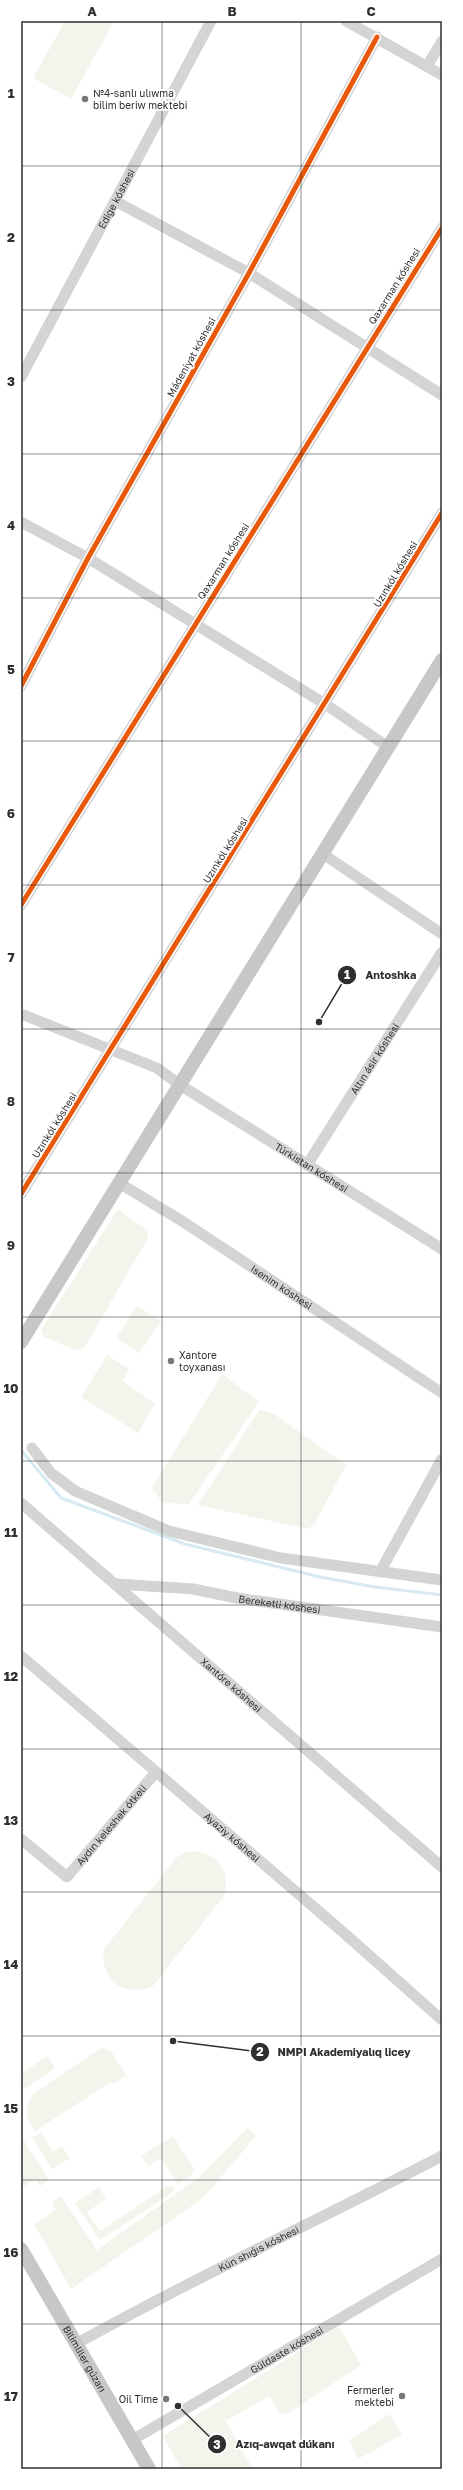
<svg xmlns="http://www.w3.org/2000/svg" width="463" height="2490" viewBox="0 0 463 2490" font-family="'Golos Text',sans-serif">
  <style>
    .green { fill: #f1f5ec }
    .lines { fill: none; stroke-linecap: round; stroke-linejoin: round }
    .stream { stroke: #d7eaf4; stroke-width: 3 }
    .minor { stroke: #d4d4d4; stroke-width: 11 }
    .major { stroke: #c7c7c7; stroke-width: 14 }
    .cycleway-casing { stroke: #fff; stroke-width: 8 }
    .cycleway { stroke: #e8590c; stroke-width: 5 }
    .grid { fill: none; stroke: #2f2f2f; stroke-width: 1; stroke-opacity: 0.55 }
    .poi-dot { fill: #787878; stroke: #fff; stroke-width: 1.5 }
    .labels { text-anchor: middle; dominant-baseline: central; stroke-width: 4; stroke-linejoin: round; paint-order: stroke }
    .poi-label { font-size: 10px; fill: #2f2f2f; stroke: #fff; text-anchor: start }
    .street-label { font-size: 10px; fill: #2f2f2f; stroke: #fff }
    .leader { fill: none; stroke: #2f2f2f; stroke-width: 1.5 }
    .callout-dot { fill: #2f2f2f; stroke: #fff; stroke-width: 1.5 }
    .mark-label { font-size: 12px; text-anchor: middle; font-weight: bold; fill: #fff }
    .callout-label { font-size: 11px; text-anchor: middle; font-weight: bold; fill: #2f2f2f; stroke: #fff; stroke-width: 4; stroke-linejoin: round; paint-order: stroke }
    .neatline { fill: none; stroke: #2f2f2f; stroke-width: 1.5 }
    .grid-label { font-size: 13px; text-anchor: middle; font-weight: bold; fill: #2f2f2f }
  </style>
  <rect width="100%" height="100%" fill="#fff"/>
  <!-- green -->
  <path class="green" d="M65,21H109L113,23L71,99L33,78Z
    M118,1209L148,1231L147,1240L84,1348L75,1350L44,1337L41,1330Z
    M137,1306L161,1321L139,1353L116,1338Z
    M107,1355L129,1369L123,1381L155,1404L138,1433L81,1397Z
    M222,1374L259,1402L189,1504L163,1503L152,1488Z
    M259,1410L274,1414L346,1465L315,1523L308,1529L198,1505Z
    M196,1851C220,1855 231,1873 224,1896L152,1987C122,1997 100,1980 104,1949L176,1858L185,1853Z
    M101,2048L111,2051L126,2075L113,2084L111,2082L35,2131C25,2117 24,2108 33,2094Z
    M47,2056L55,2068L21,2092V2074Z
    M247,2128L256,2136L202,2199L71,2289L34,2224L56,2210L52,2202L61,2196L97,2250L198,2178Z
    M41,2133L53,2152L62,2147L70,2158L52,2169L32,2138Z
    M21,2136L49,2180L40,2186L36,2179L21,2188Z
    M173,2136L194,2169L192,2175L178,2184L161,2158L148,2167L141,2156Z
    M99,2187L106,2199L87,2212L100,2231L166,2187H175L172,2193L100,2240L75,2203Z
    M339,2326L361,2365L287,2414L278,2412L270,2396L226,2421L253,2469H181L163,2436Z
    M390,2414L402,2435L358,2459L349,2440Z"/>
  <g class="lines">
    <!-- stream -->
    <path class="stream" d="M21,1450L61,1498L185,1544L320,1577L375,1587L442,1595"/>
    <!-- minor -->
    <g class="minor">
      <path d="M346,21L442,75"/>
      <path d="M427,66L442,41"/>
      <path d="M115,201L249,273L442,395"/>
      <path id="s1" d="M21,377L211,21"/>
      <path d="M21,522L88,558L325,704L388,747"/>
      <path d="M21,686L88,558L249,273L377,37"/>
      <path d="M323,854L442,934"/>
      <path d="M21,905L442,228"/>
      <path id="s2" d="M21,1014L157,1068L180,1085L442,1249"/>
      <path id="s3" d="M307,1165L442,952"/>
      <path id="s4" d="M119,1183L182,1221L442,1393"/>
      <path d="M21,1194L442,513"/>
      <path d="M32,1448L51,1473L75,1491L169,1531L281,1558L442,1580"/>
      <path id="s5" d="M21,1503L442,1867"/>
      <path d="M380,1572L442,1459"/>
      <path id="s6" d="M117,1584L193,1589L237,1598L442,1627"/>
      <path id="s7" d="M21,1656L344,1933L442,2020"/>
      <path id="s8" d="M21,1839L67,1877L156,1772"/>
      <path id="s9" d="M76,2344C196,2277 320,2219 442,2156"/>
      <path id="s10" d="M132,2440L442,2259"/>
    </g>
    <!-- major -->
    <g class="major">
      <path d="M21,1342L442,660"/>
      <path id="s11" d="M21,2249L149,2469"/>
    </g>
    <defs>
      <path id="cycleway" d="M21,686L88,558L249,273L377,37
        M21,905L442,228
        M21,1194L442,513"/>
    </defs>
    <!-- cycleway casing -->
    <use href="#cycleway" class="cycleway-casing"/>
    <!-- cycleway -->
    <use href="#cycleway" class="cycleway"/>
  </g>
  <!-- grid -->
  <path class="grid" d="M162,21V2469M301,21V2469M21,166H442M21,310H442M21,454H442M21,598H442M21,741H442M21,885H442M21,1029H442M21,1173H442M21,1317H442M21,1461H442M21,1605H442M21,1749H442M21,1892H442M21,2036H442M21,2180H442M21,2324H442"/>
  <!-- markers -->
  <g class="poi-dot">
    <circle cx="85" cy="99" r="4"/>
    <circle cx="171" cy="1361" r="4"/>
    <circle cx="402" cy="2396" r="4"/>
    <circle cx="166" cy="2399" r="4"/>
  </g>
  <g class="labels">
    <!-- poi labels -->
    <g class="poi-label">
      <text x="93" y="93">№4-sanlı ulıwma<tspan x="93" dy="12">bilim beriw mektebi</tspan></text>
      <text x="179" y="1355">Xantore<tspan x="179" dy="12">toyxanası</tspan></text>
      <text x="394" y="2390" text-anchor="end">Fermerler<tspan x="394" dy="12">mektebi</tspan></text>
      <text x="158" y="2399" text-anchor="end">Oil Time</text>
    </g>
    <!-- street labels -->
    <g class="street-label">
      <text stroke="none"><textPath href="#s1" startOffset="202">Edige kóshesi</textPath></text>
      <text transform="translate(394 286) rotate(-58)">Qaxarman kóshesi</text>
      <text transform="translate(191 357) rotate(-61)">Mádeniyat kóshesi</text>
      <text transform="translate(223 561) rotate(-58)">Qaxarman kóshesi</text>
      <text transform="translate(395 574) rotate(-59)">Uzınkól kóshesi</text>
      <text transform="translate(225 850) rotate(-58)">Uzınkól kóshesi</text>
      <text stroke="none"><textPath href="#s3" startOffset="126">Altın ásir kóshesi</textPath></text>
      <text transform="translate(54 1125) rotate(-58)">Uzınkól kóshesi</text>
      <text stroke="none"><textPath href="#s2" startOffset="330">Túrkistan kóshesi</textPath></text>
      <text stroke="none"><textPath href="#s4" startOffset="193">Isenim kóshesi</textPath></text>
      <text stroke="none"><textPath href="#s6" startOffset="164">Bereketli kóshesi</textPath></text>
      <text stroke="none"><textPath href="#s5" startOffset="278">Xantóre kóshesi</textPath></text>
      <text stroke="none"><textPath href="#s8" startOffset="128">Aydın keleshek ótkeli</textPath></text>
      <text stroke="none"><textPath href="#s7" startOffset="278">Ayaziy kóshesi</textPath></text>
      <text stroke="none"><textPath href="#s9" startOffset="206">Kún shıǵıs kóshesi</textPath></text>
      <text stroke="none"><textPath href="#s10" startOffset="179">Gúldaste kóshesi</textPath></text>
      <text stroke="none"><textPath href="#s11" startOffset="127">Bilimliler gúzarı</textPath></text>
    </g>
  </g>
  <!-- callouts -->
  <path class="leader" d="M319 1022L347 975M173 2041L260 2052M178 2406L217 2444"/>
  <g class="callout-dot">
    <circle cx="319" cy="1022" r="4"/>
    <circle cx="173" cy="2041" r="4"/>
    <circle cx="178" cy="2406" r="4"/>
    <circle cx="347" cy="975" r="10"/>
    <circle cx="260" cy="2052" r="10"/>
    <circle cx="217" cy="2444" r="10"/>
  </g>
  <g class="mark-label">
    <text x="347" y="979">1</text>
    <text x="260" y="2056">2</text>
    <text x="217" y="2449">3</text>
  </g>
  <g class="callout-label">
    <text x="391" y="979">Antoshka</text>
    <text x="344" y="2056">NMPI Akademiyalıq licey</text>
    <text x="285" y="2448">Azıq-awqat dúkanı</text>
  </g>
  <!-- border -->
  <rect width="463" height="2490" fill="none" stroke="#ffffff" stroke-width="44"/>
  <rect x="22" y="22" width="419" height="2446" class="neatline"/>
  <g class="grid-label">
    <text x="92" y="16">A</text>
    <text x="232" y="16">B</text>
    <text x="371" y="16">C</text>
    <text x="11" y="98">1</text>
    <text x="11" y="242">2</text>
    <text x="11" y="386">3</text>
    <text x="11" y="530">4</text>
    <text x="11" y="674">5</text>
    <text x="11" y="818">6</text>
    <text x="11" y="962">7</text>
    <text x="11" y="1106">8</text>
    <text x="11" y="1250">9</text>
    <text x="11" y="1393">10</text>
    <text x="11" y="1537">11</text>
    <text x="11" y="1681">12</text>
    <text x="11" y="1825">13</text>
    <text x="11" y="1969">14</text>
    <text x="11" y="2113">15</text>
    <text x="11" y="2257">16</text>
    <text x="11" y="2401">17</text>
  </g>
</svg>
